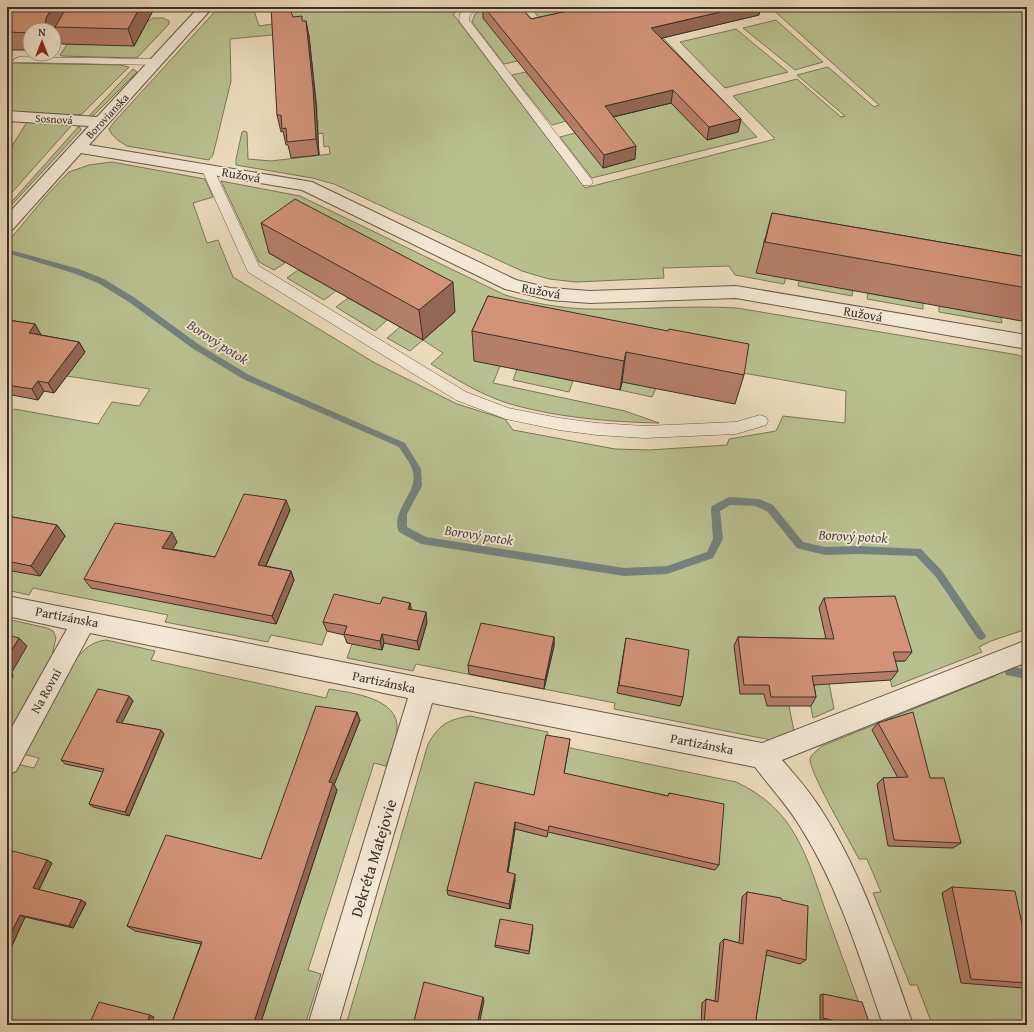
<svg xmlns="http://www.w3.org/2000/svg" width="1034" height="1032" viewBox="0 0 1034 1032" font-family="'Gentium Book Plus',serif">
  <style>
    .green { fill: #b9c090; stroke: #7a785c }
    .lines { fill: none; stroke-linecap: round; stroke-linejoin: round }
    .stream { fill: #74827e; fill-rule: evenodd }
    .service-casing { stroke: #685a4e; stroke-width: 1 }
    .minor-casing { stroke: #685a4e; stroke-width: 2 }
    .service { fill: #f3e8d4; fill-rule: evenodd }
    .minor { fill: #f3e8d4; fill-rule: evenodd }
    .wall { fill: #b57e68; stroke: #3c2f29 }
    .shaded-wall { fill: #936755; stroke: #3c2f29 }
    .building { fill: #d29379; stroke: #3c2f29 }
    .labels { text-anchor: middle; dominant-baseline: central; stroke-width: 3.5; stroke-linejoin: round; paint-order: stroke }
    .far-street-label { font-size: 11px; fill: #3c2f29; stroke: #f3e8d4 }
    .street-label { font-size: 13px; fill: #3c2f29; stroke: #f3e8d4 }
    .water-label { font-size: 14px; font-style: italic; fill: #4f4b45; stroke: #f3e8d4 }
    .near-street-label { font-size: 16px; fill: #3c2f29; stroke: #f3e8d4 }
  </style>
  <rect width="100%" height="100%" fill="#ecdcbd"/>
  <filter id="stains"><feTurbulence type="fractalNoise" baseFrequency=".005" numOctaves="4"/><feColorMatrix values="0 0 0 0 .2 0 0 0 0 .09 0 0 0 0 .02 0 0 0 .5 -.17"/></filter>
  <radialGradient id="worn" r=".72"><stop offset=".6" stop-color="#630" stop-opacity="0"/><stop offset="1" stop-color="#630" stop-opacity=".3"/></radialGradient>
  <!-- green -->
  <path class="green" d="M219,7H268L254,10L259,26L292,21L286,7H464L453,14L585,188L775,139L733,96L797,79L841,117L845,116L797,75L828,67L874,107L879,105L770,7H1027V285L764,239V244L786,278L784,284L735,275L729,266L663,268L664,278L576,282L549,279L522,271L334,184L312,178L236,165V159L242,132L244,131L247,132L248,159L271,161L330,154L329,146L324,147L323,133L318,134V120L313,121V115L317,114V107L310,47L304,32L230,39L231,81L213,155L209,160L127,146C119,141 113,138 109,129L115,121Z
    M486,7L518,61L504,64L472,22L475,14Z
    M530,7H582L592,18L548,28Z
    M153,18H163L169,21V24L137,58L61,56L60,55L70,40L147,22Z
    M776,20L823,62L795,70L743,28Z
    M736,29L788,72L725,88L680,42Z
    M678,30L681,33L663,38L757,137L592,178L560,137L575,133L604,119L671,103L707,140L645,36Z
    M7,63L120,65L129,67L82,114L77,115L7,112Z
    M133,69L137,72L93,116L88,117Z
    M526,72L566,121L552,125L512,75Z
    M27,122L72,125L7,198V154Z
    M79,126L81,130L7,210V207Z
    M112,162L205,179L213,197L193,203L207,243L218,240L233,277L375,363L457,404L505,419L513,430L615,449L649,450L727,445L729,439L776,431L783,416L845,423L846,391L663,359L656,388L652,397L620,390L630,355L500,366L493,383L625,411L659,423C610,422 551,417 504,402C478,393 454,378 431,364L443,353L423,340L410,351L387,338L400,327L423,340L269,253L285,263L274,270L259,262L221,181L300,196L505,295C532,303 559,308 587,309C637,310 687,305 737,308L1018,355L1027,359V629L991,641L979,647L982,652L892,687L886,661H905L825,662L834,709L813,718L808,692L764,694L789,706L794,731L771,740L614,709L615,703L416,664L413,671L347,658L352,644L384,643L419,650L337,604L322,645L271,635L268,642L165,622L168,615L33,588L29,595L7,590V412H11L14,409L98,424L112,402L139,406L150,389L67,376L84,352L7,330V243L46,196L69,172L89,165Z
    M298,270L336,291L324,300L287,278Z
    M799,280L853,290L852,296L798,286Z
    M868,293L923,303V309L867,299Z
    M348,298L387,320L375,331L336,307Z
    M939,305L1001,317L1002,323L939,312Z
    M517,369L573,381L569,392L513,380Z
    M7,619L47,628L53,631L56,638L51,660L9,736L7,735Z
    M106,640L155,651L151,660L326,698L329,689C352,693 400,698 397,730C396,742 390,755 386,766L374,763L308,970L321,974L305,1025H7V782L17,764L34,768L39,758L23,754L70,667C81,653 88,642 106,640Z
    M1027,664V1025H929L932,1024L917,985H910L873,893L881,892L867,859H859C851,844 808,769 810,759C811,754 819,749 822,746L995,676L997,667Z
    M470,716L548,732L546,743L736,782C795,809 806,855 826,912C837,942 848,973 859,1003L820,1019L843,1025H346L428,744C440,724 447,720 470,716Z"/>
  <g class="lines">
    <!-- stream -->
    <path class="stream" d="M7,249L79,269L104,279L135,298L198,344L249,375L405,443L421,469L422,486L407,514V527L426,537L624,568L667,566L707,552L713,539L711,509L712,506L729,497L759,499L773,505L803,542L825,547L859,546L921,549L942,571L986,636L984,639L981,640L978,639L936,577L916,556L859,554L825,555L800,549L797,548L767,511L755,506L730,505L720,511L723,539L713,558L667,574L624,576L421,544L399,532C389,510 421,492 412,469C410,462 403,454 399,447L243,379L192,348L129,302L98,283L73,273L7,253Z
      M1010,667L1027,669V679L1006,675L1005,672L1006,669Z"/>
    <defs>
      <path id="service" d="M73,7H83L58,47L54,48V36Z
        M467,7H479L470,15L469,20L591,179L593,182L591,185H583L460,22L459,20L460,14Z
        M19,57L157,59L163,62L157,65L15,62L13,60Z
        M208,166L212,167L214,170L259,266L466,392L508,408L559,418L597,423L645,426L736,422L760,415L766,417L768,421L766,425L736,434L645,438L597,435L559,430L506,419L456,400L248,272L202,170L204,167Z"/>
      <path id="minor" d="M199,7H213L89,145L312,182L516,280L550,288L590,291L736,286L1027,335V349L736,298L590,303L550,300L505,289L302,190L81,153L13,229L7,230V215L89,126L7,121V111L97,117Z
        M7,596L423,678L762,743L1027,640V662L782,760C796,776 809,791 820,808C863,874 887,951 913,1025H883C860,958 839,888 801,828C788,806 770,787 755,767L432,703L338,1025H308L408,698L90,633L16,771L7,775V736L67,629L7,616Z"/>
    </defs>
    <!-- service casing -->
    <use href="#service" class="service-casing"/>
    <!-- minor casing -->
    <use href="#minor" class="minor-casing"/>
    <!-- service -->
    <use href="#service" class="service"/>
    <!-- minor -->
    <use href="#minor" class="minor"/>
  </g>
  <!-- wall -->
  <path class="wall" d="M7,7H155L134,46L62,44L56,30L54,33V30H30V50H8L7,52Z
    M483,7H521L531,19L583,8L582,7H760L759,15L661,38L741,119L738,132L707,140L671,103L613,117L635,159L603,168L483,18Z
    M293,17L302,21L309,36L316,104L319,155L291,158L288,145H286L283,131L281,132L277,115Z
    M772,213L1027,257V322L756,273Z
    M261,223L455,312L423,340L269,253Z
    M488,296L744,375L735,404L622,382L620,390L474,361L472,331Z
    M7,320L35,324L41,335L79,342L85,352L54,393L44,391L38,400L7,394Z
    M290,510L266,566L291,571L294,580L276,624L91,588L84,579L177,542L172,549L215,557Z
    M7,516L57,525L65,536L40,576L7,570Z
    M824,598L912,652L905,661H895L898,671L891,680L814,685L816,697L811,706H767L764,694H740L734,646L738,637L826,639L819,608Z
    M410,603L411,610L427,622L419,650L384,643L382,650L347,643L344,635L327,631L323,622L380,604Z
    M554,637V646L544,689L469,674L468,665Z
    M626,638L683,697L680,706L617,693Z
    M129,696L133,701L121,723L161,730L164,734L129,816L93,807L89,804L103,772L65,764L61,760Z
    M360,720L334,785L337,790L260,1025H171L201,944L135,931L127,926L261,859Z
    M878,723L930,778L961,843L953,848L888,846L877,784L883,778H898L872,730Z
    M570,739L564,774L668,796L669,793L719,865L715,870L548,832L547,837L515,829L508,872L515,880L510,909L448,895L447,890L534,795Z
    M47,860L52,863L39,890L81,900L86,903L73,928L25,917L10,950L7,949V863Z
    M952,887L1027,948V986L1023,988L961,983L942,893Z
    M747,892L782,900L806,960L800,964L766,955L755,1025H701L702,1003L706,999L715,1001L720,943L724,939L739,943L742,897Z
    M533,928L529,954L495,947V945Z
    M823,994L870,1025H843L820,1019V995Z"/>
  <!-- shaded-wall -->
  <path class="shaded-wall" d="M53,7H72L55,27L56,30L54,33V30H47L45,26L46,18Z
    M140,7H155L134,46L128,29Z
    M742,7H760L759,15L650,41L651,28Z
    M306,21L309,36L316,104L319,155L316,139Z
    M35,26L37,30H33Z
    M673,90L671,103L604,119L605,106Z
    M741,119L738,132L707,140L709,127Z
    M636,146L635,159L603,168L604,155Z
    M453,282L455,312L423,340L419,310Z
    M35,324L41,335L29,333Z
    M79,342L85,352L54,393L48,383Z
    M626,352L622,382L620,390L624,361Z
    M38,381L44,391L38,400L32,389Z
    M286,500L290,510L262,574L258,565Z
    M57,525L65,536L40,576L31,566Z
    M172,532L177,542L168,557L162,548Z
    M291,571L294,580L276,624L272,616Z
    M410,603L412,612L408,609Z
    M426,612L427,622L419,650L417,641Z
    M382,634L384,643L382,650L380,641Z
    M554,637V646L544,689L545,680Z
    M19,638L27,646L12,672L13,677L7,684V658Z
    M129,696L133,701L120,727L116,722Z
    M357,712L360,720L334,785L337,790L260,1025H253L329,782Z
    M161,730L164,734L129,816L125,812Z
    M515,822V829L507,877V872Z
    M47,860L52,863L38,891L33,888Z
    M515,874V880L510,909L509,904Z
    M81,900L86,903L73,928L69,926Z
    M20,915L25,917L10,950L7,949V941Z
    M483,997L484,1001L479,1025H477Z
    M150,1015L154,1017L151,1025H146Z"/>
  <!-- building -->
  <path class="building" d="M7,7H53L46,18L45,26H35L33,30H30V33L7,32Z
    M67,7H140L128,29L55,27Z
    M271,7H289L293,17L302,16V21H306L313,88L316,139L287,142L286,128L282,129L281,115H277Z
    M484,7H521L531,19L586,7H742L651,28L741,119L709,127L673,90L605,106L636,146L604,155Z
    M295,199L453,282L419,310L261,223Z
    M772,213L1027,257V288L765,242Z
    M488,296L668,331L669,329L749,344L744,375L626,352L624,361L472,331Z
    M7,320L35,324L29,333L79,342L48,383L38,381L32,389L7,385Z
    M244,494L286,500L258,565L291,571L272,616L84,579L115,523L172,532L162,548L215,557Z
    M7,516L57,525L31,566L7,561Z
    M334,594L380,604L383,597L410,603L408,609L426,612L417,641L382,634L380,641L344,634L347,626L323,622Z
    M895,596L912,652H893L898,671L812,676L816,697H771L769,685H744L738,637L834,639L824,598Z
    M481,623L554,637L545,680L468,665Z
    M7,635L19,638L7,658Z
    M626,638L689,650L683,697L619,685Z
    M98,689L129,696L116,722L161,730L125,812L89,804L104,769L61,760Z
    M316,706L357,712L329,782L333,783L253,1025H171L202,942L127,926L166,835L261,859Z
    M913,712L930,778H944L961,843L894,840L883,778L908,777L878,723Z
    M546,735L570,739L564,773L668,796L669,793L724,804L719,865L549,826L548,831L515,822L507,872L515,874L509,904L447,890L475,782L534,795Z
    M13,851L47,860L33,888L81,900L69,926L20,915L7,941V863Z
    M952,887L1015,891L1027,948V983L971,979Z
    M747,892L781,898L782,900L808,906L806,960L767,950L755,1025H704L706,999L718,1002L724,939L743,944Z
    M500,919L533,925L529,951L495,945Z
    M424,982L483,997L477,1025H413Z
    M823,994L862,1002L870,1025H853L823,1018Z
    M99,1002L150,1015L146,1025H89Z"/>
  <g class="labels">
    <!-- far-street labels -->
    <g class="far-street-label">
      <text transform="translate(107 116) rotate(-47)">Borovianska</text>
      <text transform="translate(54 119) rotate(3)">Sosnová</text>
    </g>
    <!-- street labels -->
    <g class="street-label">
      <text transform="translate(241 175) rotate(10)">Ružová</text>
      <text transform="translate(541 291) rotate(10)">Ružová</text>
      <text transform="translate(863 314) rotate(10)">Ružová</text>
      <text transform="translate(67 617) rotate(11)">Partizánska</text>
      <text transform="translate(384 682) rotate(12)">Partizánska</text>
      <text transform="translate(46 691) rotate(-61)">Na Rovni</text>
      <text transform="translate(702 744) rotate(11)">Partizánska</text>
    </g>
    <!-- water labels -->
    <g class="water-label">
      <text transform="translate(218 342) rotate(33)">Borový potok</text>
      <text transform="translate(479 535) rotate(9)">Borový potok</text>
      <text transform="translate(853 536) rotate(3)">Borový potok</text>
    </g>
    <!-- near-street labels -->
    <g class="near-street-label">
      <text transform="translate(373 858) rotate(-73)">Dekréta Matejovie</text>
    </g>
  </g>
  <!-- margin -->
  <rect width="1034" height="1032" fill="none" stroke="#ecdcbd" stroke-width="24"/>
  <rect x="8" y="8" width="1018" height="1016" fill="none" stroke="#3c2f29" stroke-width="2"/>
  <rect x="12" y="12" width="1010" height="1008" fill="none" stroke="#3c2f29"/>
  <!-- north arrow -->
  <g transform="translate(42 42)"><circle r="19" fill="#f3e8d4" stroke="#aa9e90"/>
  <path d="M0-3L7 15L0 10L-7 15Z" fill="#8f2418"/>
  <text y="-6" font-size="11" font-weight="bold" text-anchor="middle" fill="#3c2f29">N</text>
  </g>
  <rect width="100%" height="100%" filter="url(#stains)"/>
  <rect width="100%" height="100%" fill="url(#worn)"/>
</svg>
